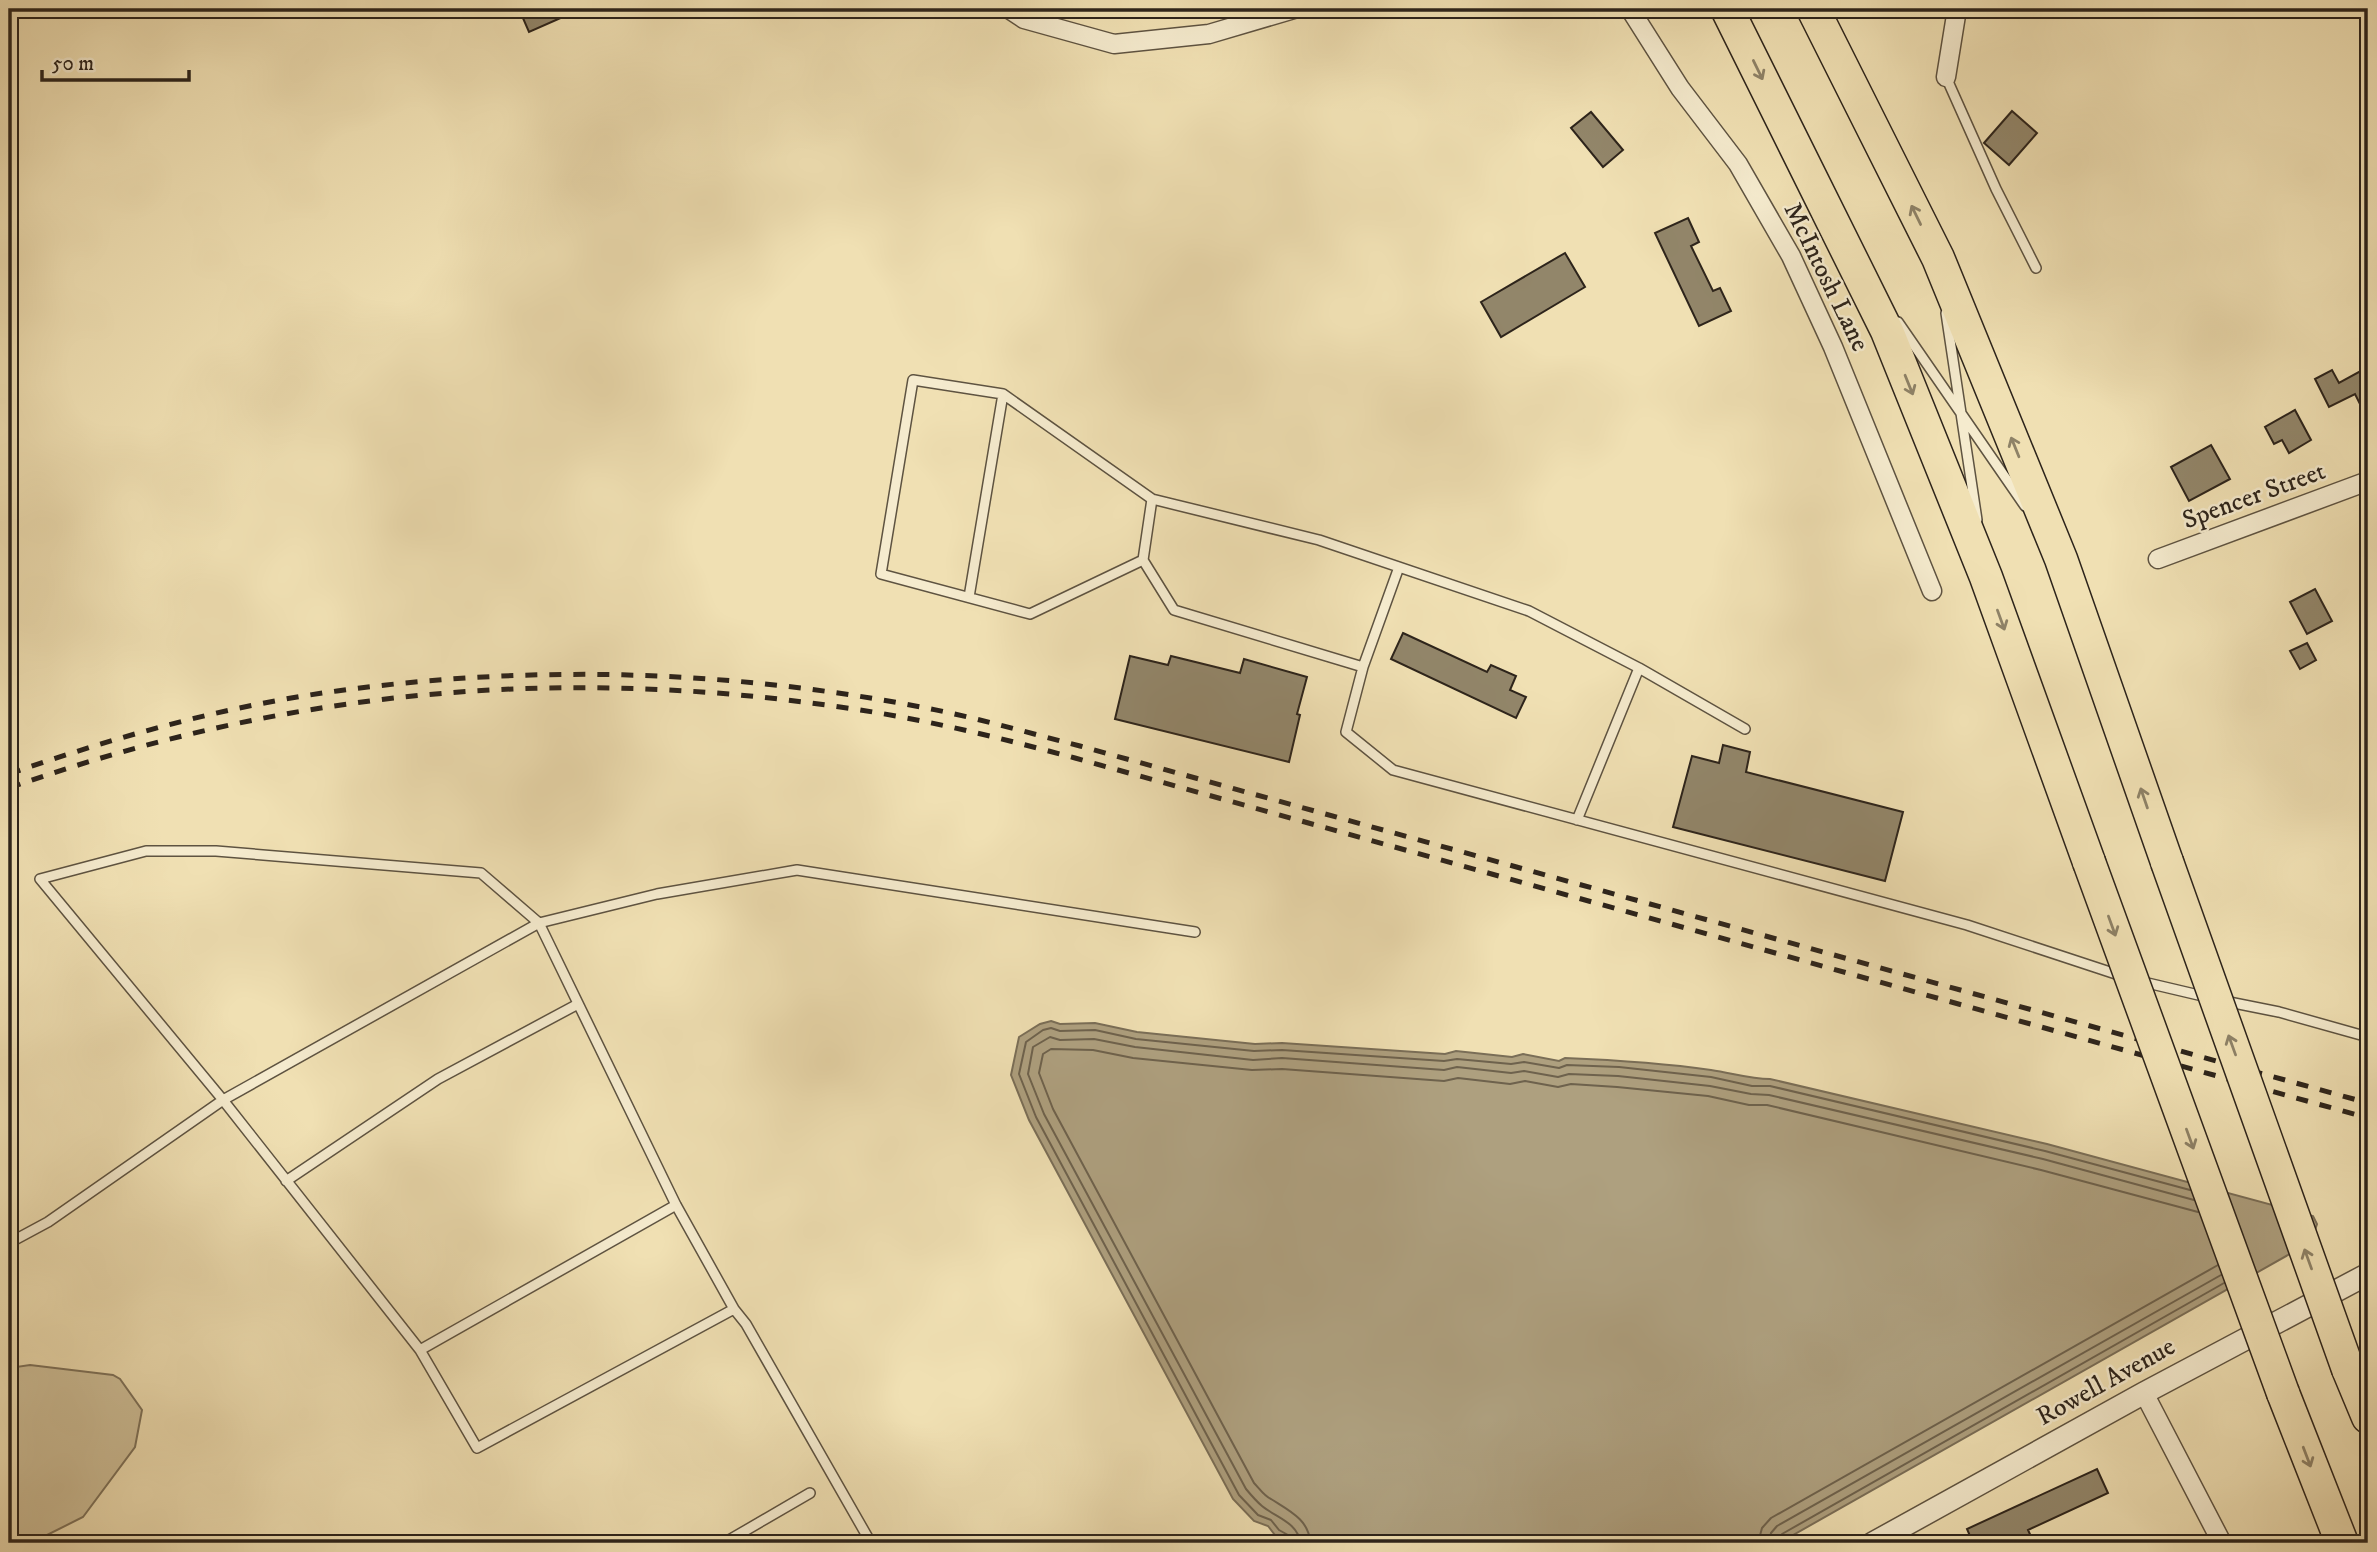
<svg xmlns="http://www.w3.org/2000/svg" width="2377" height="1552" viewBox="0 0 2377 1552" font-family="'IM FELL DW Pica',serif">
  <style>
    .green { fill: #cfc099; stroke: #7e725a; stroke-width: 2 }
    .water { fill: #aea07f; stroke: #7a6e57; stroke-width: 2 }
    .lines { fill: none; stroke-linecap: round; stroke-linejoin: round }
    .shore { stroke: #6e624d; stroke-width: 2 }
    .building { fill: #92866a; stroke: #2d241b; stroke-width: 2 }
    .service-casing { stroke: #5e5341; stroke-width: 12 }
    .minor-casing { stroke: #5e5341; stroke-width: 21 }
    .tertiary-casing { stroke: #5e5341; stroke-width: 24 }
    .motorway-casing { stroke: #2d241b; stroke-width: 35 }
    .service { stroke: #f5ebce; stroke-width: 9 }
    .minor { stroke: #f5ebce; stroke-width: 18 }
    .tertiary { stroke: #f5ebce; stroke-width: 21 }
    .motorway { stroke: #f0e0b3; stroke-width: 32 }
    .rail { stroke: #2d241b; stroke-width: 5; stroke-dasharray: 12 12; stroke-linecap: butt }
    .motorway-bridge-casing { stroke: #2d241b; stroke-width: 35; stroke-linecap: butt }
    .motorway-bridge { stroke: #f0e0b3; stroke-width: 32 }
    .oneway { stroke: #8e8267 }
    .labels { text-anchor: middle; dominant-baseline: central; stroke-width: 5; stroke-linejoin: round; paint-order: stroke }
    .street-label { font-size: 26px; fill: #2d241b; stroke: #f5ebce }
  </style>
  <rect width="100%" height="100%" fill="#f0e0b3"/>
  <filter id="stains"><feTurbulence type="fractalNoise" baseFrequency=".00286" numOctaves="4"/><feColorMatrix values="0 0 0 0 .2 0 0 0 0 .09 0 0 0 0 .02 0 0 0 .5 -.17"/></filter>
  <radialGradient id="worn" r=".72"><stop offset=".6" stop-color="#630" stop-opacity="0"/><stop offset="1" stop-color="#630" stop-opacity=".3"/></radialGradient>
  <!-- green -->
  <path class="green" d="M30,1365L113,1375L120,1379L142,1410L135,1447L83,1517L37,1540L27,1543H9V1368Z"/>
  <!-- water -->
  <path class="water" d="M1051,1021L1060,1024L1095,1023L1137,1032L1255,1044L1282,1043L1445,1054L1456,1051L1512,1057L1523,1054L1559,1061L1565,1058C1614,1060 1663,1063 1711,1070C1732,1073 1750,1079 1770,1079L2047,1144L2313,1216L2317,1224L2311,1242L1779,1543H1290L1275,1535L1268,1526L1254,1521L1233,1499L1029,1120L1011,1075L1019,1037L1040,1024Z"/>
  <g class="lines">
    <!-- shore -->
    <path class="shore" d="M1291,1543L1288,1535L1279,1530L1271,1520L1258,1515L1239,1495L1036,1117L1019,1074L1026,1042L1043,1030L1051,1028L1060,1031L1095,1030L1136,1039L1254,1051L1282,1050L1444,1061L1457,1059L1511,1064L1524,1062L1559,1068L1567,1065L1619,1067L1711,1077L1752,1086H1770L2045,1151L2190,1190
      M1300,1543C1299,1523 1275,1517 1262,1506C1256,1501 1251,1495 1246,1489L1044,1114L1028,1074L1033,1047L1050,1037L1060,1040L1094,1039L1135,1047L1253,1060L1282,1058L1444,1070L1457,1067L1511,1073L1524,1071L1558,1077L1569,1074L1618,1076L1710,1086L1751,1094L1769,1095L2043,1159L2194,1200
      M1310,1543C1310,1520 1288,1510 1271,1499C1264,1496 1259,1488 1254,1483L1053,1109L1039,1073L1043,1054L1051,1049L1093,1050L1133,1058L1252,1070L1282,1069L1444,1081L1458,1078L1510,1084L1525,1081L1558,1087L1571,1084L1617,1087L1708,1096L1749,1105H1767L2041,1170L2198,1212
      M1758,1543L1762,1528L1771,1518L2218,1265
      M1769,1543L1771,1533L1777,1526L2221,1275
      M1777,1543L1782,1534L2224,1283"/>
  </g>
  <!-- building -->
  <path class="building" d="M519,9H581L529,32Z
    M2012,111L2037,133L2009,165L1984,143Z
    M1591,112L1623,150L1603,167L1571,128Z
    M1688,218L1699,242L1691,246L1713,291L1720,288L1731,311L1699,326L1655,233Z
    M1565,253L1585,287L1501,337L1481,302Z
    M2368,367V420L2355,394L2329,407L2315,379L2332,370L2339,383Z
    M2295,410L2311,440L2289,453L2282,440L2274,444L2265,427Z
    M2211,445L2230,479L2189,501L2171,467Z
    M2315,589L2332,621L2307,634L2290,602Z
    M1403,633L1487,672L1491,665L1516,676L1510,690L1526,697L1516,718L1391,659Z
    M2307,643L2316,660L2300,669L2290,651Z
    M1130,656L1168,665L1171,656L1240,673L1244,659L1307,677L1297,714L1300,715L1289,762L1115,719Z
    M1723,745L1750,752L1746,772L1903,812L1885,881L1673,827L1692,756L1719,763Z
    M2097,1469L2108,1493L2028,1530L2034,1543H1973L1967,1529Z"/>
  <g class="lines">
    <defs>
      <path id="service" d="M1946,77L1996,189L2036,268
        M1946,313L1977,520
        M1898,322L2025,506
        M1003,394L1152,499
        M969,597L1003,394L913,380L881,574L1030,614L1143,560
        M1363,667L1399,567
        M1745,729L1639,668L1529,611L1319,540L1152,499L1143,560L1174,610L1363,667L1346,732L1393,770L1967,925L2122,976
        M1577,820L1639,668
        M146,851H216L481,873L539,923L676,1205L734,1309L477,1448L420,1350L223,1100L40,879Z
        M2139,981L2207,997
        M2224,1001L2279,1012L2368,1037
        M286,1181L438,1079L578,1004
        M9,1243L48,1222L223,1100L539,923L657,894L797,870L1195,932
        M734,1309L746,1324L871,1543
        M420,1350L676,1205
        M724,1543L810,1493"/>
      <path id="minor" d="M1009,9L1024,19L1114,44L1209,34L1294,9
        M1630,9L1680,88L1738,164L1791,256L1833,347L1932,591
        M1946,77L1957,9
        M2158,559L2368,481
        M2144,1393L2222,1543"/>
      <path id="tertiary" d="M1873,1543L2144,1393L2368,1274"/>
      <path id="motorway" d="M1727,9L1887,331L1986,577L2089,862
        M1813,9L1938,258L2061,559L2167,862
        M2348,1369L2368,1417
        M2283,1393L2342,1543"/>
    </defs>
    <!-- service casing -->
    <use href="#service" class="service-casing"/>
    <!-- minor casing -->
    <use href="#minor" class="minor-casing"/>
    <!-- tertiary casing -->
    <use href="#tertiary" class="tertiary-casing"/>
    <!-- motorway casing -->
    <use href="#motorway" class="motorway-casing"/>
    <!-- service -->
    <use href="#service" class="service"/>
    <!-- minor -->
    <use href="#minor" class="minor"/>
    <!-- tertiary -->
    <use href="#tertiary" class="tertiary"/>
    <!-- motorway -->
    <use href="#motorway" class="motorway"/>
    <!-- rail -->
    <path class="rail" d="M9,774C115,737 225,706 337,691C533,664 732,670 926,708C978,718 1029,733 1080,746L2368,1103
      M9,788C283,691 553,665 840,707C920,718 997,737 1075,758L2368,1118"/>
    <defs>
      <path id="motorway-bridge" d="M2089,862L2283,1393
        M2167,862L2348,1369"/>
    </defs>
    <!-- motorway-bridge casing -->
    <use href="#motorway-bridge" class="motorway-bridge-casing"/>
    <!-- motorway-bridge -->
    <use href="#motorway-bridge" class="motorway-bridge"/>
  </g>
  <!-- one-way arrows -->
  <defs><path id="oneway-shaft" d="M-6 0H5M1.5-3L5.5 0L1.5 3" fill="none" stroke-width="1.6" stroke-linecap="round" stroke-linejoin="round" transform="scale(1.75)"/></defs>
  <g class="oneway">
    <use href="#oneway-shaft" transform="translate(1758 70) rotate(64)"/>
    <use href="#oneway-shaft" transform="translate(1916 215) rotate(-116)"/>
    <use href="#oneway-shaft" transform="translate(1909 385) rotate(68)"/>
    <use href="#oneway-shaft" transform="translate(2015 447) rotate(-112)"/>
    <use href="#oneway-shaft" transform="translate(2001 620) rotate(70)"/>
    <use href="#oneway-shaft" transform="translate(2144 798) rotate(-109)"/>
    <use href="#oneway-shaft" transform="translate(2112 926) rotate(70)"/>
    <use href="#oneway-shaft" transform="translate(2232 1045) rotate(-110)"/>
    <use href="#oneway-shaft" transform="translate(2190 1139) rotate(70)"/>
    <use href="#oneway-shaft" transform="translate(2308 1259) rotate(-110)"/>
    <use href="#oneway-shaft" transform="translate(2307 1457) rotate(69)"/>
  </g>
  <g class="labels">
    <!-- street labels -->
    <g class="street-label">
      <text transform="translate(1826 277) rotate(64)">McIntosh Lane</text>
      <text transform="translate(2254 496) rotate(-20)">Spencer Street</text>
      <text transform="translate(2106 1382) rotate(-29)">Rowell Avenue</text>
    </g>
  </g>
  <!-- margin -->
  <rect width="2377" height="1552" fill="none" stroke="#f0e0b3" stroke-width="35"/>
  <rect x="10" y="10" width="2356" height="1531" fill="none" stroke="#2d241b" stroke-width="3.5"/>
  <rect x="18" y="18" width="2342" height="1517" fill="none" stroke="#2d241b" stroke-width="2"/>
  <!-- scale -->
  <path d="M42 70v10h147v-10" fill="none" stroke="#2d241b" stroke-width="3.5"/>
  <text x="52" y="70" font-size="21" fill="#2d241b" stroke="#f5ebce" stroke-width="5" paint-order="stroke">50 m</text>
  <rect width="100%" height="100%" filter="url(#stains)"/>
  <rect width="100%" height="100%" fill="url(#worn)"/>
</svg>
